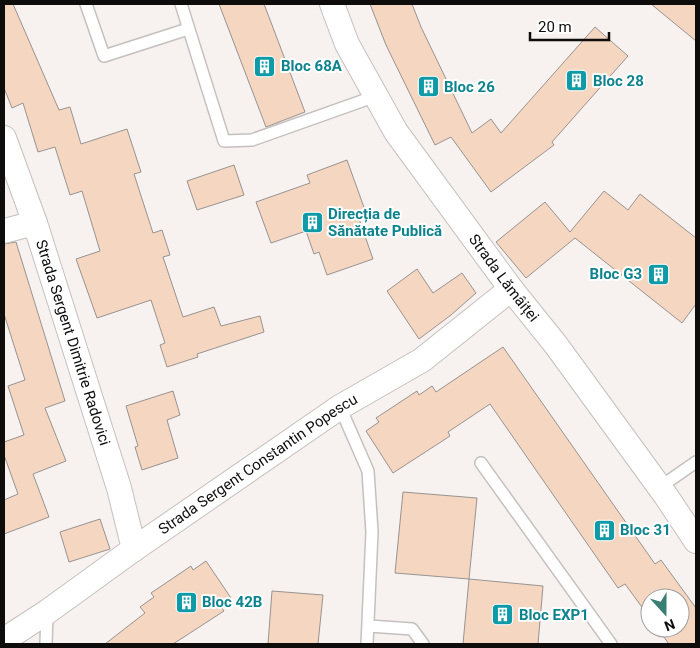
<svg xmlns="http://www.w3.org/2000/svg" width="700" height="648" viewBox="0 0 700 648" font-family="Roboto,sans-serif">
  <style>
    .building { fill: #f5d6c1; stroke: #989390 }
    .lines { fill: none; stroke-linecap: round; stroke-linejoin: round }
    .service-casing { stroke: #c5c0be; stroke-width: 14 }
    .minor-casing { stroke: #c5c0be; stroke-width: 26 }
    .service { stroke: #fff; stroke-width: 11 }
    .minor { stroke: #fff; stroke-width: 24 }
    .labels { text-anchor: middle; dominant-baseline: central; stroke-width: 4; stroke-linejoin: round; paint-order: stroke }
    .culture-label { font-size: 15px; font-weight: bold; fill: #0d838f; stroke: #fff; text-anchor: start }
    .street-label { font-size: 15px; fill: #0e0d0c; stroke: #fff }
  </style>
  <rect width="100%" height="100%" fill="#f7f2ef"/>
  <!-- building -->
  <path class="building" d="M4,4H13L59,110L70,107L81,144L127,129L141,172L134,174L153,233L162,230L170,255L163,257L183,317L214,307L221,326L260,316L264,332L197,354L198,357L167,367L160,345L165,343L151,300L97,318L76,259L100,251L82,191L70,195L55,147L38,152L23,103L12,108L4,88Z
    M219,4H264L305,112L266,127Z
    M370,4H412L421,27L472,133L491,119L501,133L595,27L628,56L552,142L554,145L491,192L451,137L435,145L386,45Z
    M651,4H696V41Z
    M347,160L366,213L358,216L373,259L327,275L319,252L314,254L306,231L271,243L256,202L310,183L307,175Z
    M234,165L244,195L197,210L187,181Z
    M604,191L628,210L640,194L696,238V304L682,323L575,238L526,278L496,242L545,202L570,232Z
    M16,242L65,401L45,408L66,461L33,474L49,517L4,534V500L18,494L4,455V442L24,435L8,386L25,380L4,314V244Z
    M417,269L433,293L462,273L476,293L451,315L419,339L387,291Z
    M503,347L655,564L661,560L696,608V644H669L657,628H680V598H650V618L625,584L618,588L490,404L448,432L450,436L393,473L366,431L379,422L376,418L417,391L419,395L432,386L436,392Z
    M173,391L180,415L167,420L178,458L142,470L135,447L138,446L126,406Z
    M403,492L477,498L469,579L395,573Z
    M100,519L110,549L69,562L60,532Z
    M206,561L231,598L220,605L224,611L173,644H105L145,613L140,607L154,597L151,593L191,566L193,570Z
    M469,579L543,586L538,644H463Z
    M272,591L323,595L318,644H268Z"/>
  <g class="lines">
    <defs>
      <path id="service" d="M86,4L104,56L188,29
        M181,4L224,141L252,140L376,96
        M340,407L368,471L372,532L367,644
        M481,463L611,644
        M660,487L696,462
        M369,626L412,629L423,644
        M46,644L47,612"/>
      <g id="minor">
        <path id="s1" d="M332,4L347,44L396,132L511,289L556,345L666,496L696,541"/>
        <path id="s2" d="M4,138L35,223L119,488L134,549"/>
        <path d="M4,231L35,223"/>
        <path id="s3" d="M4,640L47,612L134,549L340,407L422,360L511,289"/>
      </g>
    </defs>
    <!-- service casing -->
    <use href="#service" class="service-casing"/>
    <!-- minor casing -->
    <use href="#minor" class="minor-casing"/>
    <!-- service -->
    <use href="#service" class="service"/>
    <!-- minor -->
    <use href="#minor" class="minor"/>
  </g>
  <!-- icons -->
  <defs>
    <symbol id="building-square" viewBox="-11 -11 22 22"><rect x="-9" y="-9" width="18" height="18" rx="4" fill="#0f9aa8" stroke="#fff"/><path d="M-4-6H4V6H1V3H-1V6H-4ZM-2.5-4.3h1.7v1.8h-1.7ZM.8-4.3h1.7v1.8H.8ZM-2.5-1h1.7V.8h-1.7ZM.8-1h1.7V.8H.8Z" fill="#fff"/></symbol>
  </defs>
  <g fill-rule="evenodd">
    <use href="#building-square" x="252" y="54" width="25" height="25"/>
    <use href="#building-square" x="564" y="68" width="25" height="25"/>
    <use href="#building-square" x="416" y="74" width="25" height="25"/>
    <use href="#building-square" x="300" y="210" width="25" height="25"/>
    <use href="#building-square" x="646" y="262" width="25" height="25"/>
    <use href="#building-square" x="592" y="518" width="25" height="25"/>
    <use href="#building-square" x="174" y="590" width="25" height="25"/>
    <use href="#building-square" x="490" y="602" width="25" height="25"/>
  </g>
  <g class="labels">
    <!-- culture labels -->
    <g class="culture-label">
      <text x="281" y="66">Bloc 68A</text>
      <text x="593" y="81">Bloc 28</text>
      <text x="444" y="87">Bloc 26</text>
      <text x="328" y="214">Direcția de<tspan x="328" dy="17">Sănătate Publică</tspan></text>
      <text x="642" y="274" text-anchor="end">Bloc G3</text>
      <text x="620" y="530">Bloc 31</text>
      <text x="202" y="602">Bloc 42B</text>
      <text x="519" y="615">Bloc EXP1</text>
    </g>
    <!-- street labels -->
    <g class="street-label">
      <text stroke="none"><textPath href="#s1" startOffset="325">Strada Lămâiței</textPath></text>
      <text stroke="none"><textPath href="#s2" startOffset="216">Strada Sergent Dimitrie Radovici</textPath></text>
      <text stroke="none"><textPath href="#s3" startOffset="309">Strada Sergent Constantin Popescu</textPath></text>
    </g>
  </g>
  <!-- border -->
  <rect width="700" height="648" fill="none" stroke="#0e0d0c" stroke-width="10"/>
  <!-- north arrow -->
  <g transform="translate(665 613) rotate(159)"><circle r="24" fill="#ffffff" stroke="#9f9e9e"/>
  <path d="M0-4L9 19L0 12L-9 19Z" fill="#397e72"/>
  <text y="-8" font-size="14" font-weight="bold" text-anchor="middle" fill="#0e0d0c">N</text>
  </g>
  <!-- scale -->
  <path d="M530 32v8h79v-8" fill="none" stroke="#0e0d0c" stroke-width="2.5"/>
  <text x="538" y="32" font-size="15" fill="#0e0d0c" stroke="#ffffff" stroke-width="4" paint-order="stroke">20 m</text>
</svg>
